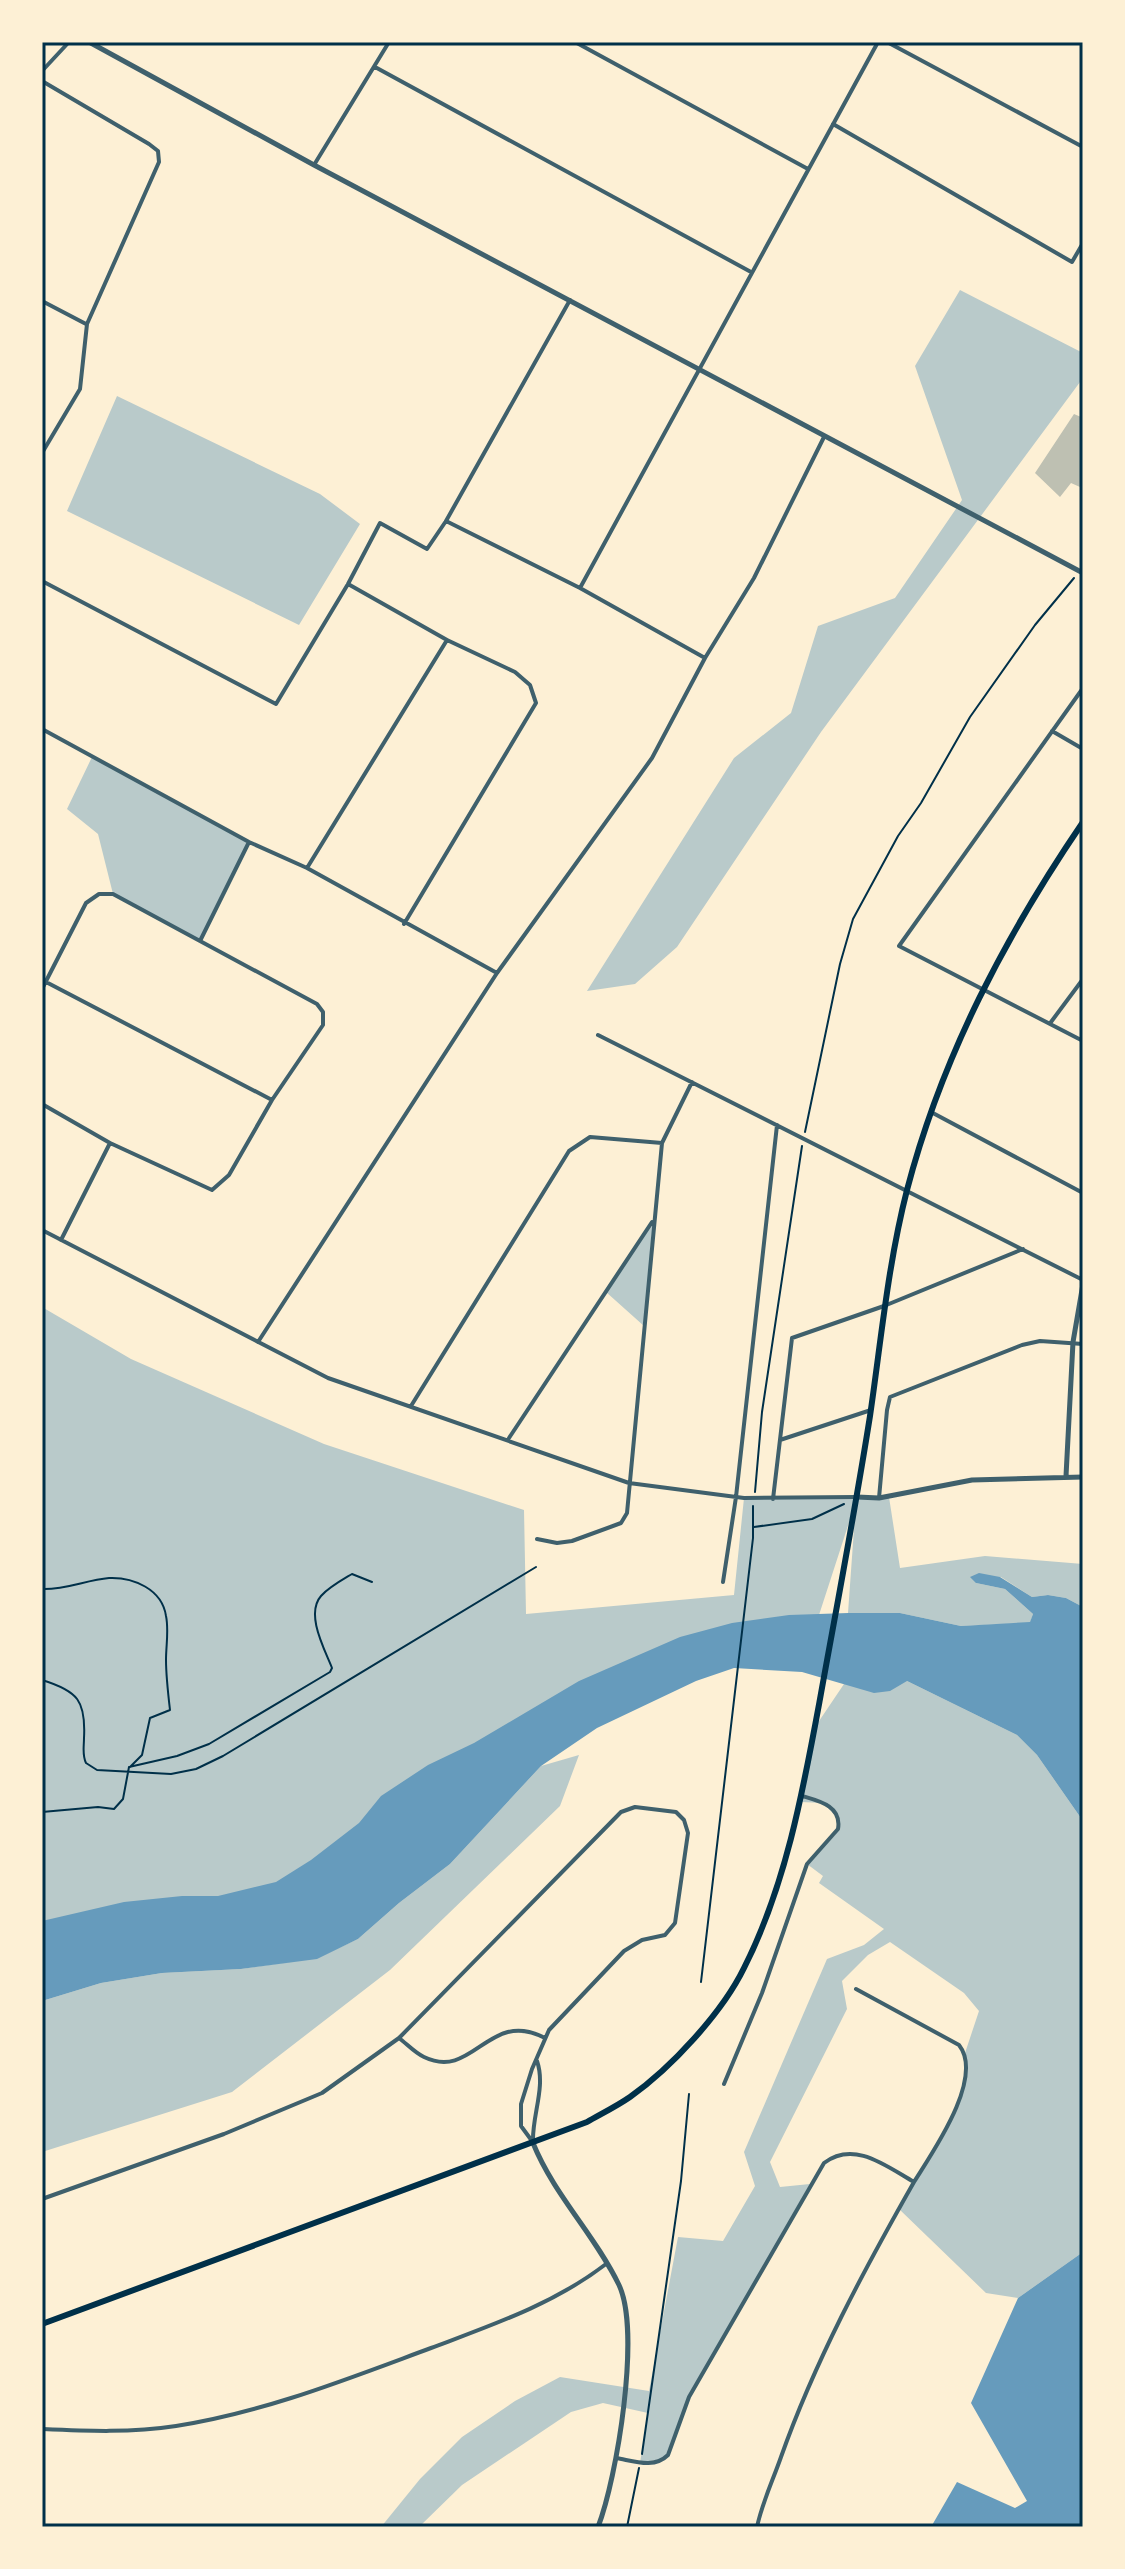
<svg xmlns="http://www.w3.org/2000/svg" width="1125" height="2569" viewBox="0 0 1125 2569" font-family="'PT Sans Narrow',sans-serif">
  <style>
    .green { fill: #b9caca }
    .water { fill: #669bbc }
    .building { fill: #bec0b2 }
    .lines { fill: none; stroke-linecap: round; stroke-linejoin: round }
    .path { stroke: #003049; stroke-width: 2 }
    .minor { stroke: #3f606c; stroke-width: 4 }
    .tertiary { stroke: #3f606c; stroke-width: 5 }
    .primary { stroke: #003049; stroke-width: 6 }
    .neatline { fill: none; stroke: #003049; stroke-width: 3 }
  </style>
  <rect width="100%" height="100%" fill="#fdf0d5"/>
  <!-- green -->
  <path class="green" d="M960,290L1083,353V378L821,732L677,947L635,984L587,991L734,758L791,713L818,626L895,598L962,500L915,366Z
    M117,396L320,494L360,524L299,625L67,511Z
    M92,757L249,842L200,941L113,894L98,834L67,809Z
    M653,1220L644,1326L606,1292Z
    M42,1307L131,1359L324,1444L524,1510L526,1614L734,1595L744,1498L889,1497L900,1568L985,1556L1083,1564V1607L1066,1598L1048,1595L1032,1597L1001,1577L976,1583L1005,1589L1033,1614L1030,1623L961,1626L900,1613H848L856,1501L819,1615L625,1688L351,1883L42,1960Z
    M907,1681L1017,1735L1037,1755L1083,1821V2252L1018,2298L986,2293L899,2209L933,2153L960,2097L967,2061L965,2053L979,2011L964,1993L890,1942L868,1955L842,1981L847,2009L770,2162L780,2187L810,2184L689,2397L665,2458L640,2463L648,2413L603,2403L571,2412L462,2485L419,2527H381L420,2479L462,2437L515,2401L560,2377L649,2391L678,2237L723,2241L755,2186L744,2152L827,1959L864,1945L884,1929L819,1883L823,1876L807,1864L836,1834L838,1818L823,1803L801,1802L815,1727L844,1684Z
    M579,1755L560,1806L390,1970L232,2092L42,2152V2001L101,1983L162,1973L241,1969L317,1958L358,1939L399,1903L450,1864L541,1766Z"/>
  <!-- water -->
  <path class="water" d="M979,1573L1000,1577L1032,1597L1048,1595L1066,1598L1083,1607V1821L1037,1755L1017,1735L907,1681L890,1691L874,1693L802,1672L734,1668L696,1681L597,1728L541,1766L450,1864L399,1903L358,1939L317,1959L241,1969L162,1973L101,1983L42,2001V1921L124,1902L182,1896H218L276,1882L311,1860L359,1823L381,1796L428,1765L474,1743L579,1681L680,1637L732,1623L789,1615L848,1613H900L961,1626L1030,1622L1033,1614L1005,1589L976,1583L970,1577Z
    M1083,2252V2527H931L957,2482L1015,2508L1027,2501L971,2403L1018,2298Z"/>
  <!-- building -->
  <path class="building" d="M1083,411V479L1080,487L1071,483L1060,497L1035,473L1074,414L1081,417Z"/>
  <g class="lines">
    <!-- path -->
    <path class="path" d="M805,1132L840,964L853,919L898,836L921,803L970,717L1035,625L1074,578
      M755,1492L762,1412L802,1146
      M754,1527L812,1519L844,1504
      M42,1589C65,1590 86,1580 109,1578C133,1577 162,1589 166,1616C169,1630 166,1645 166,1660C166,1676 168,1693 170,1710L150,1718L142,1755L130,1767
      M42,1680C78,1691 86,1701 84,1738C84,1747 82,1755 86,1763L97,1770L171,1774L196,1769L223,1756L536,1567
      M42,1812L98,1807L114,1809L123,1799L129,1767L177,1756L209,1744L330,1672L332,1668C325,1650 305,1614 321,1596C329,1587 342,1580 352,1574L372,1582
      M701,1982L753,1538V1506
      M642,2454L681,2181L689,2094
      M627,2527L639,2468"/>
    <!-- minor -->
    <path class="minor" d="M575,42L808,169
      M887,42L1083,147
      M375,67L751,272
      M42,71L69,42
      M42,81L149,144L158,151L159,162L87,324L80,389L42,453
      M833,124L1072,262L1083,243
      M314,165L389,42
      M42,301L86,324
      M446,521L580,588L705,658
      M42,581L276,704L348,584L380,523L427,549L446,521L570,300
      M348,584L447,640L515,672L530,685L536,703L404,924
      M580,588L878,42
      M1083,688L899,946L1083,1041
      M42,729L249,842L307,868L497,973
      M1052,731L1083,749
      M307,868L447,640
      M46,982L272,1100
      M42,989L86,903L99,894H113L200,941L249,842
      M1051,1022L1083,979
      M598,1035L1083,1280
      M42,1104L110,1143
      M931,1112L1083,1193
      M42,1230L328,1378L629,1483L744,1498L857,1497
      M61,1240L110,1143L212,1190L229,1175L272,1100L323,1025V1012L317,1004L200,941
      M258,1342L497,973L652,758L705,658L754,578L824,437
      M411,1406L569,1151L590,1137L662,1143
      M509,1438L652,1222
      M780,1440L871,1410
      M879,1498L887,1410L890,1397L1022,1345L1040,1341L1083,1344
      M773,1499L792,1338L884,1306L1023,1249
      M537,1539L557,1543L572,1541L621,1523L627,1513L662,1143L692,1082
      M723,1582L736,1497L777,1125
      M856,1989L959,2045C985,2078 932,2153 914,2182
      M399,2038C407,2044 415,2053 424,2057C474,2081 488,2008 545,2038
      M724,2084L762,1993L807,1864L838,1829C842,1806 819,1801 802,1796
      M533,2142C532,2115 546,2087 537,2061
      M42,2199L224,2134L322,2093L399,2038L621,1812L635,1807L676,1812L684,1820L688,1833L675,1923L665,1935L642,1940L624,1951L549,2030L532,2069L521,2104V2126L532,2141
      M42,2429C87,2431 131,2433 176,2426C265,2412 347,2379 431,2348C492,2325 554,2304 606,2264
      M616,2458C634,2461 654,2469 668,2455L689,2397L824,2163C854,2140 886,2166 914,2182C864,2270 815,2361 781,2457C773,2480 762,2503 757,2527"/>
    <!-- tertiary -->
    <path class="tertiary" d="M89,42L314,165L1083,573
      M1066,1476L1073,1342L1083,1284
      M857,1497L879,1498L972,1480L1083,1477
      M533,2143C554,2195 595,2235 619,2285C641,2332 617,2478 598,2527"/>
    <!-- primary -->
    <path class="primary" d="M42,2324L587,2122C601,2114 617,2106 630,2097C671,2068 722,2013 744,1968C786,1885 803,1791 820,1699C837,1605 855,1511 870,1416C881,1341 888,1264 907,1190C942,1056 1006,935 1083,822"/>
  </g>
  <!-- border -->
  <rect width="1125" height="2569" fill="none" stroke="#fdf0d5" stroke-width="88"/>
  <rect x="44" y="44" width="1037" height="2481" class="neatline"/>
</svg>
